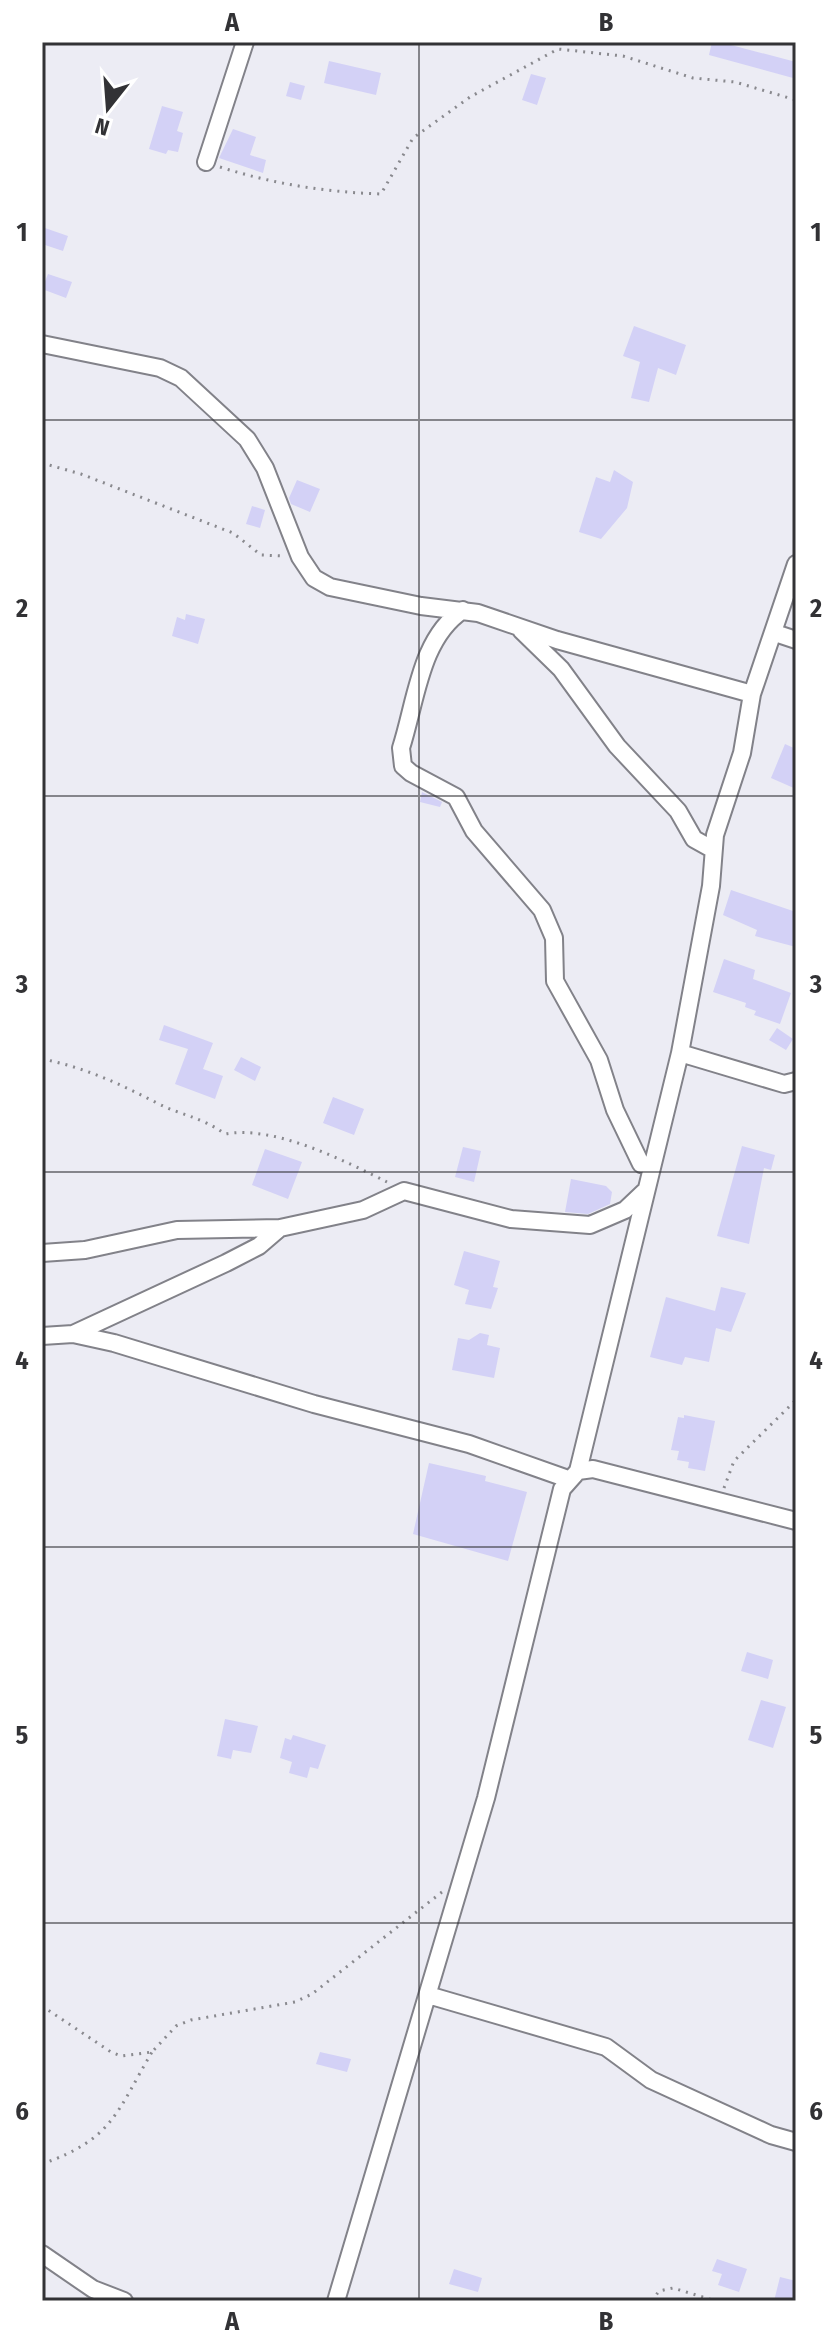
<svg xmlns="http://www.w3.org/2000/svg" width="838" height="2343" viewBox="0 0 838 2343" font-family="'Fira Sans Condensed',sans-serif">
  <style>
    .building { fill: #d3d1f6 }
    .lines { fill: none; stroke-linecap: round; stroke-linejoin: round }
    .minor-casing { stroke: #828289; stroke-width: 20 }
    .path { stroke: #89898e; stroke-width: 3; stroke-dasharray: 2 6; stroke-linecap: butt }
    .minor { stroke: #fff; stroke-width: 16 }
    .grid { fill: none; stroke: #323235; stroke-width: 2; stroke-opacity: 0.55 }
    .neatline { fill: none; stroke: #323235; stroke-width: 3 }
    .grid-label { font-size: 26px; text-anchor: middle; font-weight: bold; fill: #323235 }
  </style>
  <rect width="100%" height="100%" fill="#ececf4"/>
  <!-- building -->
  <path class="building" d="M712,42H731V45L796,62L793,78L709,55Z
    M329,61L381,73L376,95L324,83Z
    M531,74L546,78L537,105L522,100Z
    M290,82L305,86L301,100L286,96Z
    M162,106L183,112L177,131L183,133L178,152L168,150L166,154L149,149Z
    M233,129L256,137L250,155L266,160L263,173L219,158Z
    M42,227L68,236L63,251L42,244Z
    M48,274L72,282L66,298L42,289Z
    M634,326L686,345L676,375L658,368L649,402L631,398L640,362L623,356Z
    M614,470L633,482L627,508L601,539L579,532L596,477L610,482Z
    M297,480L320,489L310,512L291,504L289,498Z
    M252,506L265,510L260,528L246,524Z
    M186,614L205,619L198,644L172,636L177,617L185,620Z
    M785,744L796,749V789L771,778Z
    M422,792L442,802L440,807L420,802Z
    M731,890L796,912V947L755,936L757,930L723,915Z
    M724,959L755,970L753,979L791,993L780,1024L754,1015L756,1011L745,1007L746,1003L713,992Z
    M164,1025L213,1043L203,1069L223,1076L215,1099L175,1084L188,1049L159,1040Z
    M777,1028L793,1039L786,1050L769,1040Z
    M241,1057L261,1067L255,1081L234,1070Z
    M333,1097L364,1109L354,1135L323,1123Z
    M742,1146L775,1155L771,1170L764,1168L749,1244L717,1236Z
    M463,1147L481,1151L474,1182L455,1177Z
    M265,1149L302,1162L288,1199L252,1185Z
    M571,1179L606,1186L612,1192L610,1204L588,1214L565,1212Z
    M464,1251L500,1261L493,1287L498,1288L491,1309L465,1304L469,1290L454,1285Z
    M721,1287L746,1293L731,1332L716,1328L709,1362L685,1357L682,1365L650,1357L666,1297L715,1311Z
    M480,1333L489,1335L487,1345L500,1348L494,1378L452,1370L458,1338L469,1340Z
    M684,1415L715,1421L705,1471L688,1468L689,1462L677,1460L679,1451L671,1450L678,1417L684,1418Z
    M429,1463L486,1476L485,1481L527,1492L508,1561L413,1534Z
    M747,1652L773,1660L768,1679L741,1671Z
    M761,1700L786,1707L773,1748L748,1740Z
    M225,1719L258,1726L251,1753L233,1750L231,1759L217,1756Z
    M293,1735L326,1745L318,1769L310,1767L307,1778L289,1773L292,1762L280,1758L285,1738L291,1740Z
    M320,2052L351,2059L347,2072L316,2064Z
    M717,2259L747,2269L739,2292L718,2285L722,2274L712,2271Z
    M454,2269L482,2278L478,2292L449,2284Z
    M780,2277L796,2281V2301H774Z"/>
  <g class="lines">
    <defs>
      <path id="minor" d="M206,162L245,42
        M42,344L160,368L181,378L247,439L265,468L300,557L314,578L330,587L421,606L478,613L557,640L752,694
        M463,610C420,638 416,702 401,748L403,766L411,773L456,797L474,831L542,910L554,938L555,981L599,1060L615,1110L641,1164
        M521,630L561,669L617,746L678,811L694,839L712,849
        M775,633L796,640
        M680,1053L784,1084L796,1081
        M42,1253L85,1250L177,1230L280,1228L363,1210L404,1191L511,1219L590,1225L625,1210L644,1192
        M73,1334L226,1263L259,1246L280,1228
        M42,1336L73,1334L114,1343L314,1404L469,1444L568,1479
        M578,1471L680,1053L711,886L715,835L742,753L752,694L796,564
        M428,1995L606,2047L651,2080L771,2135L796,2142
        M42,2254L93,2289L124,2301
        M336,2301L486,1798L562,1489L578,1471L593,1469L796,1521"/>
    </defs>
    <!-- minor casing -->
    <use href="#minor" class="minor-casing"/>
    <!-- path -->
    <path class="path" d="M220,167C274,184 324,192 381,194L413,138L470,97L558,49L623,56L693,78L735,82L796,100
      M42,463L81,474L233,533L261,555L284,556
      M42,1059C84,1067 120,1084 157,1103C182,1116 200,1116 225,1134C274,1125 343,1160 387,1182
      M724,1488L734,1461L796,1400
      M42,2006L111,2052L121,2056L152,2052L176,2026L191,2020L295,2002L312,1994L442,1892
      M42,2164C113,2139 116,2113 152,2052
      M652,2301L659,2291L673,2288L716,2301"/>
    <!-- minor -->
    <use href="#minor" class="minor"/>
  </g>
  <!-- grid -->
  <path class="grid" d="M419,42V2301M42,420H796M42,796H796M42,1172H796M42,1547H796M42,1923H796"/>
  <!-- border -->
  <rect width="838" height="2343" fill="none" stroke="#ffffff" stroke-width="88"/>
  <!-- north arrow -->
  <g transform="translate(108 108) rotate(197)" stroke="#ffffff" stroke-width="6" paint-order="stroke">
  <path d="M0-6L14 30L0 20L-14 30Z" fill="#323235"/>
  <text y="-12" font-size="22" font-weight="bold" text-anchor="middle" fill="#323235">N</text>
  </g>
  <rect x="44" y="44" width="750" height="2255" class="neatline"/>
  <g class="grid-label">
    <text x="232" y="31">A</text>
    <text x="606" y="31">B</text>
    <text x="22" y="241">1</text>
    <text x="816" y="241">1</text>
    <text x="22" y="617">2</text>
    <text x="816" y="617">2</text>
    <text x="22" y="993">3</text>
    <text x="816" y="993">3</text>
    <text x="22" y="1369">4</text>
    <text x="816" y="1369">4</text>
    <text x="22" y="1744">5</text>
    <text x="816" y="1744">5</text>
    <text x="22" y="2120">6</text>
    <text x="816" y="2120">6</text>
    <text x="232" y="2330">A</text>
    <text x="606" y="2330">B</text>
  </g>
</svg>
